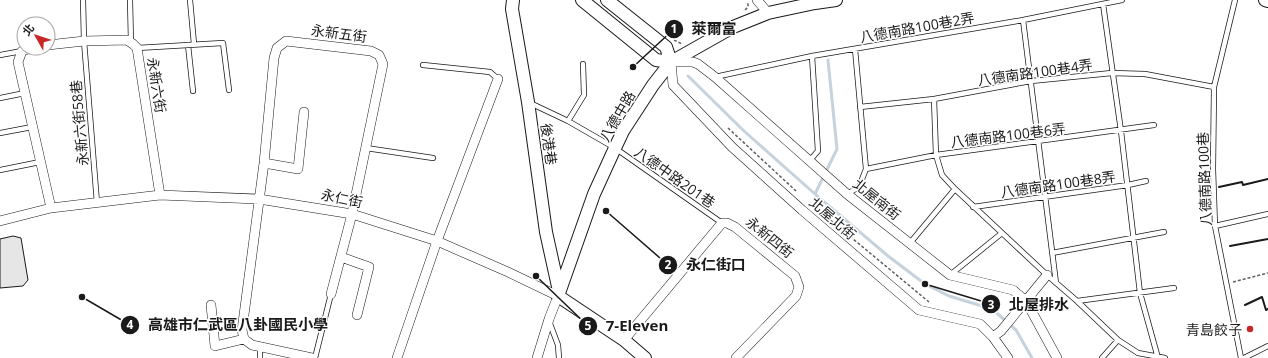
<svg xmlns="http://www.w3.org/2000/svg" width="1268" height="358" viewBox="0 0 1268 358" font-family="'Open Sans','Noto Sans TC',sans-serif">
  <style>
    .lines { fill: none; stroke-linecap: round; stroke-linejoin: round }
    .stream { stroke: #c6d2dc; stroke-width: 3 }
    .building { fill: #e6e6e6; stroke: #1a1a1a }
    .lane-casing { stroke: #1a1a1a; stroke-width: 6 }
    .street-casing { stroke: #1a1a1a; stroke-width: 10 }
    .secondary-casing { stroke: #1a1a1a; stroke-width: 14 }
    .path { stroke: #5f5f5f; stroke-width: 1.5; stroke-dasharray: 3 2; stroke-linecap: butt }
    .lane { stroke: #fff; stroke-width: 4.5 }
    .street { stroke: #fff; stroke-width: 9 }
    .secondary { stroke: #fff; stroke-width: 12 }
    .wall { stroke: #1a1a1a; stroke-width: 2 }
    .poi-dot { fill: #c62828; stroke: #fff; stroke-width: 1.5 }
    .labels { text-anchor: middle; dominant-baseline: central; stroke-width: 3; stroke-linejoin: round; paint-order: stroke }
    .street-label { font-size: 14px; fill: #1a1a1a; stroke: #fff }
    .poi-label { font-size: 14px; fill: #1a1a1a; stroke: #fff; text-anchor: end }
    .leader { fill: none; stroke: #1a1a1a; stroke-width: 1.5 }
    .callout-dot { fill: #1a1a1a; stroke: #fff; stroke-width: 1.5 }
    .mark-label { font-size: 12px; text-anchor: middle; font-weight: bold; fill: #fff }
    .callout-label { font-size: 15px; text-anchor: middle; font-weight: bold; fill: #1a1a1a; stroke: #fff; stroke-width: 3; stroke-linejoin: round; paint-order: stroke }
  </style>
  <rect width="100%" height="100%" fill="#fff"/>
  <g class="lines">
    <!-- stream -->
    <path class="stream" d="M688,76L744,131L815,194L888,256L925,284L949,296L992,309L1016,330L1032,358
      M815,194L837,149L828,60"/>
  </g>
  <!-- building -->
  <path class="building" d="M13,236L21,238L28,280L23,286L0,288V239Z"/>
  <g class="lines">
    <defs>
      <path id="lane" d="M83,0L84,41L97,203
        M130,0L131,42
        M190,0L194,44
        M1235,0L1214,87L1213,169L1215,226L1241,358
        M1103,4L1121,131L1140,293L1158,358
        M1023,20L1056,283
        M188,45L193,91
        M137,48L223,43L229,90
        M0,55L22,51
        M423,65L490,72L498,79
        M715,77L812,56L1023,20L1122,0
        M0,98L25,93
        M934,99L936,155L942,175L955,189L1047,275L1077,301L1118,340L1138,353L1165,358
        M530,103L568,121L615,148L722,223
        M860,107L934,99L1031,81L1112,73L1145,74L1214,87
        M568,121L584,95L583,64
        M0,133L32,127
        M366,148L433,158
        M810,160L818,151L812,56
        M866,169L936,155L1154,125
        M0,170L40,162
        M847,194L859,187L866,169L855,49
        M973,207L1128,185L1146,181
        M1215,226L1268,214
        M910,243L955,189
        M1052,253L1164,232
        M950,275L1002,233
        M1077,301L1174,288
        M549,321L558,345L559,358
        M260,347V358
        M315,358L331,294
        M1102,358L1118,340
        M1244,358L1268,346"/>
      <path id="street" d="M757,0L768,13
        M48,45L84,41L127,40L133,44L137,48L160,195
        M31,48L22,51L18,62L51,208
        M264,163L298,169L304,112
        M0,221L51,208L160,195L259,199L352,214L437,241L508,272L558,296L549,319L537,358
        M341,257L369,267L357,315
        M211,305L215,346L244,339
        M993,337L1001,331L1047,275
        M624,340L722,223H727L735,227L795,276L799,287L796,296L736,358
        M312,358L252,345L244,339L242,330L264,163L274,58L277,48L286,41L371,51L379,55L383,64L352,214L331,294
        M397,358L437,241L498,79
        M1008,358L993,337L980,324L919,310L802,210L732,147L673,85L671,62H693L698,64L715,77L847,194L950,275L1013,290L1026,301L1057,358"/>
      <path id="secondary" d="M513,0L512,9L528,102L546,232L559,291
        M582,0L656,60L671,62
        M607,0L666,47L671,62
        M1265,0L1268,1
        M645,358L624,340L558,296L594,194L615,148L623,131L653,85L671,62L733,27L768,13L815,3L836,0"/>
    </defs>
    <!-- lane casing -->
    <use href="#lane" class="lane-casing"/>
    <!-- street casing -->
    <use href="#street" class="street-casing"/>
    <!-- secondary casing -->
    <use href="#secondary" class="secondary-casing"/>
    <!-- path -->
    <path class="path" d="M745,10L748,7V3
      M674,40L682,44
      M728,128L796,191
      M823,214L929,302
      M1233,282L1268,273"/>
    <!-- lane -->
    <use href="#lane" class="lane"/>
    <!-- street -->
    <use href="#street" class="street"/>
    <!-- secondary -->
    <use href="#secondary" class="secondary"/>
    <!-- wall -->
    <path class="wall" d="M1219,187L1242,182L1243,185L1268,179
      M1230,246L1268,239
      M1245,305L1262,297L1266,310L1268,309"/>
  </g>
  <!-- markers -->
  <circle class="poi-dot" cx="1250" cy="329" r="4"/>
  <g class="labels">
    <!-- street labels -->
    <g class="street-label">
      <text transform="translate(917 27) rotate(-10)">八德南路100巷2弄</text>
      <text transform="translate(339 33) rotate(7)">永新五街</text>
      <text transform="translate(1035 72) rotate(-8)">八德南路100巷4弄</text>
      <text transform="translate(157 85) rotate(81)">永新六街</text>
      <text transform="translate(617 116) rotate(-60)">八德中路</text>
      <text transform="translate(79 123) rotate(-95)">永新六街58巷</text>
      <text transform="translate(1008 135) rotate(-7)">八德南路100巷6弄</text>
      <text transform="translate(549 144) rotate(82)">後港巷</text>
      <text transform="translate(675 177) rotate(35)">八德中路201巷</text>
      <text transform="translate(1204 179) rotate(-92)">八德南路100巷</text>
      <text transform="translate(1058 184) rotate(-8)">八德南路100巷8弄</text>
      <text transform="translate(342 198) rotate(12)">永仁街</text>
      <text transform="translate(877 199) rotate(39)">北屋南街</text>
      <text transform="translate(833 218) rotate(41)">北屋北街</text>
      <text transform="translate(770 237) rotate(39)">永新四街</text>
    </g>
    <!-- poi labels -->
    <g class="poi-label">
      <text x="1242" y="329">青島餃子</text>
    </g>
  </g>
  <!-- callouts -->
  <path class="leader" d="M633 67L674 29M606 211L668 265M925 284L991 304M82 297L130 325M536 276L588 326"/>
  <g class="callout-dot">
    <circle cx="633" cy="67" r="4"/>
    <circle cx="606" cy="211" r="4"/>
    <circle cx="925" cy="284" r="4"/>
    <circle cx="82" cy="297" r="4"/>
    <circle cx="536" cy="276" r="4"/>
    <circle cx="674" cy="29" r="10"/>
    <circle cx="668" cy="265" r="10"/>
    <circle cx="991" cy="304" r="10"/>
    <circle cx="130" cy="325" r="10"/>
    <circle cx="588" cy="326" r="10"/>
  </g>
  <g class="mark-label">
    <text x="674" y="33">1</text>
    <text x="668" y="269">2</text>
    <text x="991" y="309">3</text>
    <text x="130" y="329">4</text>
    <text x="588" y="330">5</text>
  </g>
  <g class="callout-label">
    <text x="714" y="34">萊爾富</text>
    <text x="716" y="270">永仁街口</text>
    <text x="1039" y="310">北屋排水</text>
    <text x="238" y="330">高雄市仁武區八卦國民小學</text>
    <text x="637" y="331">7-Eleven</text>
  </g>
  <!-- north arrow -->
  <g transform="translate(36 36) rotate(309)"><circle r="19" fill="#ffffff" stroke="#a3a3a3"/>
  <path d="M0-3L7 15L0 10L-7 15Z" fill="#c62828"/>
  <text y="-6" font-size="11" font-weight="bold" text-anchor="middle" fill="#1a1a1a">北</text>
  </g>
</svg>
